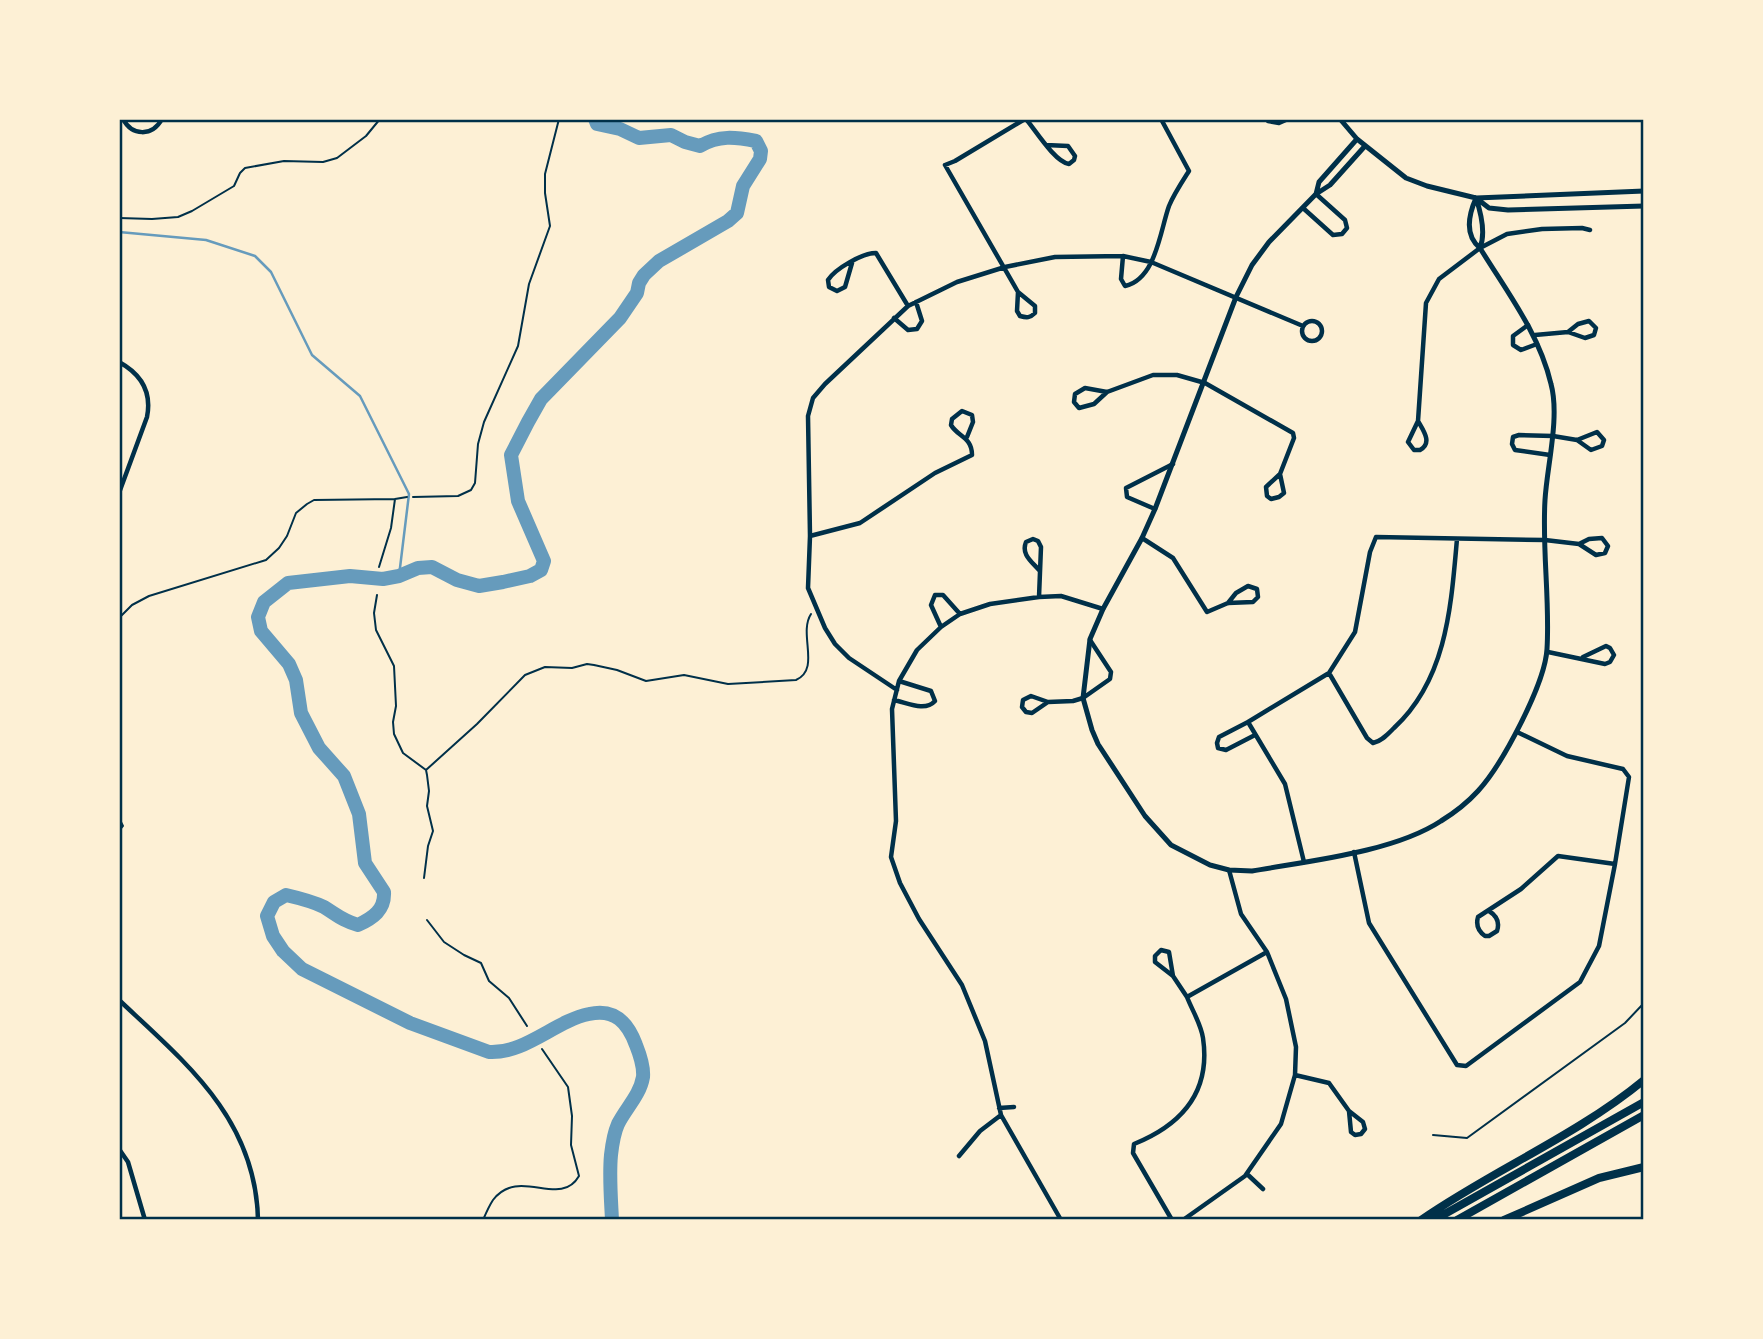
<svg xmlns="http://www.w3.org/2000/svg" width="1763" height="1339" viewBox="0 0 1763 1339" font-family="'Space Grotesk',sans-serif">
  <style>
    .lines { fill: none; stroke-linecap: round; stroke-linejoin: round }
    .stream { stroke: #669bbc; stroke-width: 2.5 }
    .river { stroke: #669bbc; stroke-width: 14 }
    .path { stroke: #003049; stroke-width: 2 }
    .minor { stroke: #003049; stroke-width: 4.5 }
    .tertiary { stroke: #003049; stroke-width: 5 }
    .motorway { stroke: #003049; stroke-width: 8 }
    .neatline { fill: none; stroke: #003049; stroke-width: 2.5 }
  </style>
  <rect width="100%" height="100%" fill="#fdf0d5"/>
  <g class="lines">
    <!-- stream -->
    <path class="stream" d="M119,232L206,240L255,256L271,272L312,355L360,396L409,494L399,576"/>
    <!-- river -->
    <path class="river" d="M595,119L597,124L620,129L639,138L671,135L685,142L700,146C719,135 735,137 756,141L761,151L760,159L743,186L737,213L728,221L659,261L644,275L639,283L637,293L620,318L541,399L528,422L511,455L518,501L544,561L541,570L530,576L503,582L479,586L457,580L432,567L418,568L399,576L383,579L350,576L288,583L264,602L258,617L261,631L289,664L296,680L301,713L319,748L344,776L359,814L365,863L384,892C385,910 373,918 358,925C343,921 337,915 324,907C312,901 299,898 286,895L274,902L267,916L273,936L283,951L302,969L410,1023L489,1052C525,1054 555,1021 589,1014C615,1008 628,1023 636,1045C640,1055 644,1066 643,1077C640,1095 626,1108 618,1124C614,1133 612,1146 611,1155C609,1176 611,1199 612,1220"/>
    <!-- path -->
    <path class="path" d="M119,218L152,219L178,217L192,211L234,186L240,173L245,168L284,161L323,162L337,158L366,136L380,119
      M413,497L458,496L471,490L475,483L478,444L484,422L518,346L529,284L550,226L545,193V174L559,119
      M379,567L391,528L395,499L407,497
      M377,595L374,613L376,630L394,666L396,706L393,722L394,734L403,753L426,770L427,775L429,791L427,806L433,831L428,846L424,878
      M119,618L132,605L149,596L266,560L279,548L287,536L296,513L307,504L314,500L395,499
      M426,770L477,724L525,675L545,667L572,668L587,664L594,665L617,670L646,681L684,675L728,684L796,680C821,669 798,634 811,614
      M119,818L123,826L119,831
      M427,920L444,942L464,955L481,963L489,981L509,998L527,1026
      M1433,1135L1467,1138L1625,1023L1644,1003
      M483,1220C486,1213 489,1206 493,1200C519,1166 560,1209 579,1176L571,1145L572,1116L568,1087L542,1049"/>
    <!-- minor -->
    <path class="minor" d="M123,119C132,136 152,137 162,119
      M1026,119C1036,131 1055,162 1069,164L1074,160L1075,156L1068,146L1046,145
      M1268,119V121L1279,123L1288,119
      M1303,208L1333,235L1342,234L1347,228L1345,220L1316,194
      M1123,256L1121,279L1125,286C1156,279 1160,231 1169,206C1174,194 1182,182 1189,171L1161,119
      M852,263L845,287L837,291L829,287L828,280C835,269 862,253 876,253L908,306
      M1018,292L1035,306V313C1030,318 1027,318 1020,316L1017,311L1018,292L945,165L955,161L1025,119
      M894,318L908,330L917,329L922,321L916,302
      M1302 331a10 10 0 1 1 20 0a10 10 0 1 1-20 0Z
      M1528,325L1513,336V345L1521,350L1537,344
      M1535,335L1568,332L1585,338L1594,335L1596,328L1589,321L1578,324L1568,332
      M119,362C141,374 152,392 147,417L119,493
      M1107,392L1094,404L1079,408L1074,402L1075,394L1085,388L1107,392L1153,375H1177L1205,383L1293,433L1294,438L1280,474L1266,487L1267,496L1271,499L1279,497L1284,493L1280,474
      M1418,421C1423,430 1433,443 1420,450H1414L1408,442L1418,421L1426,303L1439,279L1480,248L1507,234L1542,229L1582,228L1590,230
      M1550,455L1515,450L1512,444L1513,437L1519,435L1553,436L1577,440L1597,432L1604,440L1602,446L1591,450L1577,440
      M1155,509L1127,497L1126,488L1173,464
      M810,536L860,523L935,473L972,455C972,437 958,437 951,425L952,419L962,411L972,415L973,422L967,437
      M1142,538L1173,558L1207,612L1228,603L1253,602L1258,597L1257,589L1248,586L1236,593L1228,603
      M1039,597L1041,547L1038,541L1033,539L1026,542C1021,554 1031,561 1039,570
      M941,627L931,605L935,595H943L960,614
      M1548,652L1605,664L1610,662L1614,655L1610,648L1606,646L1583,657
      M1329,673L1367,738L1373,743C1382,741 1388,734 1394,728C1447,679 1451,606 1457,539
      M897,690L849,658L835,644L825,628L808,588L810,536L808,416L813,398L825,384L908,306L957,282L1005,267L1055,257L1123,256L1151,262L1303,326
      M894,700C908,703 925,712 935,701L931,691L899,681
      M1048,702L1032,713L1026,712L1022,707L1023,700L1031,696L1048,702L1073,701L1083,698L1110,679L1111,672L1090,640
      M1248,722L1219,737L1217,743L1218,748L1226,750L1255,735
      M1354,852L1369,923L1457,1065L1466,1066L1580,982L1599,946L1615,864L1629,777L1623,769L1567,756L1517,732
      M1304,862L1285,784L1248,722L1329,673L1355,632L1370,552L1376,537L1545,540L1579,544L1596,555L1605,553L1608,546L1602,538L1589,539L1579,544
      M1489,911C1497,916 1500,922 1497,931L1489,936H1485C1478,931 1476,924 1478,917L1521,889L1558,856L1615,864
      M1173,976L1155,962V956L1161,950L1169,952L1173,976L1187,997
      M119,1000C186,1063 256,1119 258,1220
      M1295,1075L1329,1083L1349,1111L1351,1132L1355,1135L1361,1134L1365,1129L1363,1122L1349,1111
      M999,1108L1014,1107
      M119,1149L128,1162L145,1220
      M959,1156L980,1131L1001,1115
      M1247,1174L1263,1189
      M1061,1220L1001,1115L985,1041L962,985L919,919L900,883L891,857L896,821L892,709L899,681L917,650L941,627L960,614L990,604L1039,597L1061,596L1103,609
      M1172,1220L1133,1153L1134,1144C1181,1125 1211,1092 1203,1038C1201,1024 1192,1010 1187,997L1267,952
      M1183,1220L1245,1176L1281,1124L1295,1075L1296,1047L1286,999L1267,952L1241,914L1229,870"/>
    <!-- tertiary -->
    <path class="tertiary" d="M1340,119L1357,139L1406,178L1427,186L1476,198L1644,191
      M1365,146L1330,185L1316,194L1269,242L1252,265L1236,297L1155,509L1142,538L1103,609L1090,639L1083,698L1092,730L1098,744L1145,816L1171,845L1210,865L1229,870L1252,871C1309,861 1394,852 1441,821C1454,813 1468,802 1478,791C1502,765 1545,684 1547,649C1550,600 1542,550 1545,500C1547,466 1560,417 1551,384C1539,333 1507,292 1480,248C1464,235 1469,214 1476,198
      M1316,194L1319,182L1357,139
      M1476,198L1489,208L1508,210L1644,206
      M1476,198C1481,213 1486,233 1480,248"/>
    <!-- motorway -->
    <path class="motorway" d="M1421,1220C1493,1170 1576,1136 1644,1080
      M1434,1220L1644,1102
      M1457,1220L1644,1115
      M1504,1220L1599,1178L1644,1167"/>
  </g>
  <!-- border -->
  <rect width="1763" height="1339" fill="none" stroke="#fdf0d5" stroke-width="242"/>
  <rect x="121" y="121" width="1521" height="1097" class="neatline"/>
</svg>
